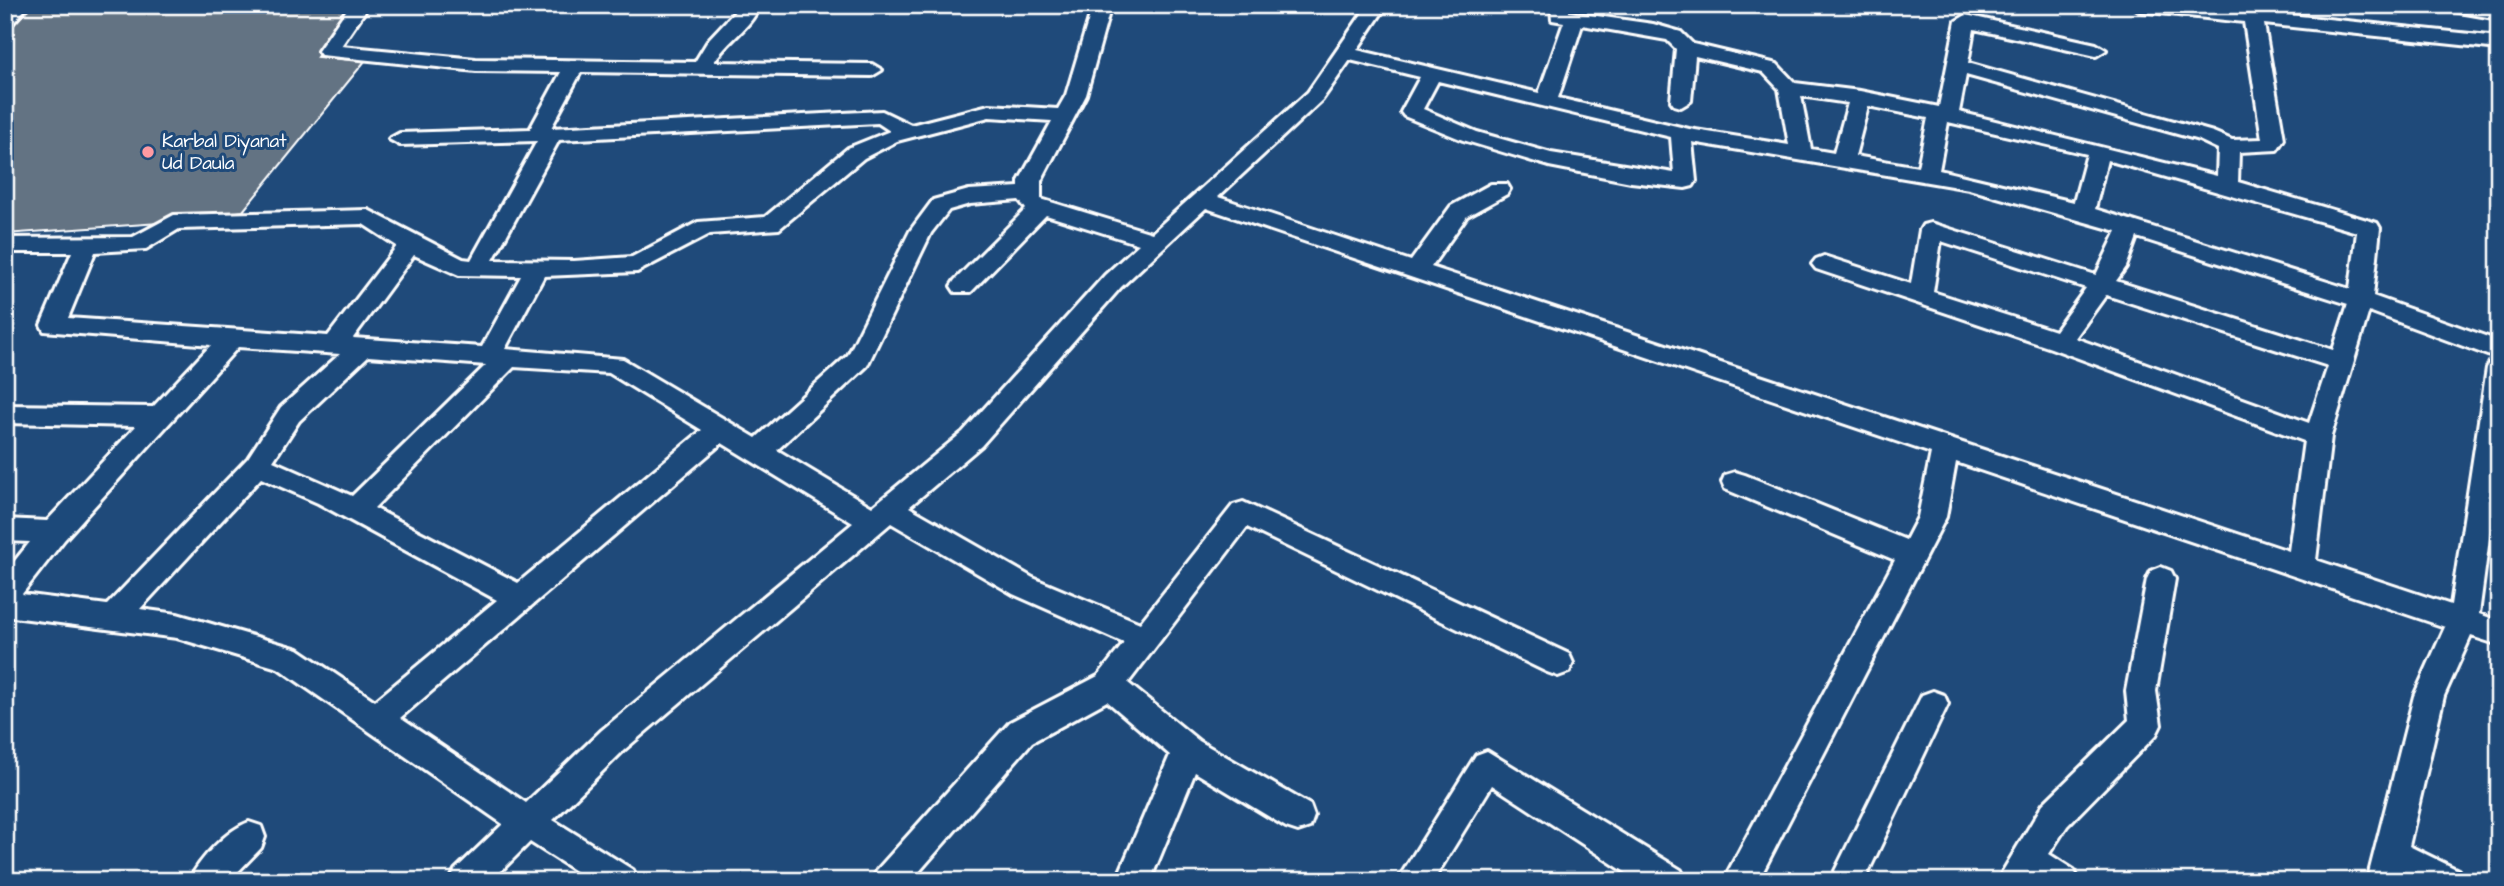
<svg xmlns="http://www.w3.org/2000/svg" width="2504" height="886" viewBox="0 0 2504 886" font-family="'Architects Daughter',sans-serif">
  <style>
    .building { fill: #647383; stroke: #fff; stroke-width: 2 }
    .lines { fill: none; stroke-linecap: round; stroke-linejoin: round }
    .minor-casing { stroke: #fff; stroke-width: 6 }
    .minor { fill: #1f4a7a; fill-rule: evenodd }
    .poi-dot { fill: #ff9aa2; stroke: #1f4a7a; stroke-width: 2.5 }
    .labels { text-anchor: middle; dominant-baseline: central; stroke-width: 6; stroke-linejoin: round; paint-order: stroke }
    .poi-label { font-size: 19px; fill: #fff; stroke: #1f4a7a; text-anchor: start }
  </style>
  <rect width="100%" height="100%" fill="#1f4a7a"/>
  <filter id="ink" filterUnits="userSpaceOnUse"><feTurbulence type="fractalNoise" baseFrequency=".0143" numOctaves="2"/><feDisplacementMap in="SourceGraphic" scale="14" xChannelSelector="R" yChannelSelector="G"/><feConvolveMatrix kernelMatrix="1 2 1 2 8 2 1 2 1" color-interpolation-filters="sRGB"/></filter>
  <g filter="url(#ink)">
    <!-- building -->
    <path class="building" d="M32,5H354L317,57L365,61L243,211L174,222L5,234V34Z
      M1040,5H1090L1088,11Z"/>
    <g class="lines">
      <defs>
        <path id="minor" d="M9,5H29L12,24L5,26V9Z
          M350,5H369L341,46L476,59L695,62L709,39L741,5H760C751,28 727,41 714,62L872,64L882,70L872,76L581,72L551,128L882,111L911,125L989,105L1058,109L1066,95L1093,5H1111L1086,95L1041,181V199L1152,233L1308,92L1368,5H1387L1357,50L1539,93L1564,22L1552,20L1551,5H1569V12L1653,24L1681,32L1693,44L1777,64L1795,83L1860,91L1939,107L1956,21L1966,15L2096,44L2106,50L2096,56L1974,29L1968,63L2213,132L2232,140L2262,139L2244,22L2140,11L2131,5H2196L2499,37V49L2264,24L2284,139L2277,150L2239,152L2238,182L2377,223L2380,228L2373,296L2499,341V463L2479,614L2499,621V645L2471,636L2444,696L2409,846L2458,870L2463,881H2411L2402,876L2401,881H2367L2414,696L2445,627L1956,462L1946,517L1758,881H1723L1895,560L1725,489L1722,482L1725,475L1735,472L1745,475L1906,540L1918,517L1931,453L1206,208L1121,287L981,446L909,507L1033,578L1140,623L1233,505L1243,502L1569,654L1573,663L1569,672L1558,676L1547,672L1247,527L1128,683L1199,741L1310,805L1314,816L1310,827L1298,831L1286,827L1195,772L1150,881H1116L1170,755L1107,701L1032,742L911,881H872L877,870L1010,722L1098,676L1124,643L1013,594L891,523L624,750L553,820L633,870L638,881H591L530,842L491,881H450L455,870L503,824L278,668L177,638L5,616V573L30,542L5,541V519L47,521L136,426L5,423V405L153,407L211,345L44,331L41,325L72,252H5V238L133,237L174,215L368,210L463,259L471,260L537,141L400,145L389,139L400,133L530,129L561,72L476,71L321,55L318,51ZM1582,25L1667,40L1676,49L1671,101L1674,105L1681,107L1691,101L1695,56L1763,72L1779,89L1789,145L1689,129L1558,98ZM1350,60L1420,77L1401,112L1404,116L1463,140L1549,166L1631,182L1685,188L1693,186L1696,181L1692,142L1969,189L2117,231L2096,275L1931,223L1923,225L1920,230L1911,284L1824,256L1816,259L1812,264L1816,269L2051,348L2304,441L2289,551L1431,267L1467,216L1507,194L1510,189L1507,184H1491L1451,206L1411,261L1218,197L1322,100ZM1966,75L2199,140L2218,149L2217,176L1959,112ZM1438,81L1671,137L1674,173L1551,153L1477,132L1423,109ZM1801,96L1848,103L1834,153L1811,149ZM1868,106L1928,118L1918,167L1855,156ZM989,117L1052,121L1019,181V187L969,190L933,200L910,231L848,355L756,438L623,359L505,349L544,276L637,272L710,234L779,229L864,158L897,141ZM1948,122L2087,154L2074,202L1939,170ZM878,123L890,131L848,148L765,217L698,222L632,257L574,261L493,260L559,140ZM2107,160L2357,232L2350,289L2095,209ZM1019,200L1026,209L955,280L951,286L955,292H971L1046,215L1139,244L1105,275L963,432L872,507L777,450L867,366L931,233L949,210L970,204ZM363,224L397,246L328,336L68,318L95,252L146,249L179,229ZM2137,237L2348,304L2333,350L2116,281L2126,267ZM1941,241L2086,288L2055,331L1933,292ZM414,255L459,275L521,276L482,347L353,338ZM2106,295L2328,366L2309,423L2075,338ZM2369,311L2498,359L2490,362L2487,368L2451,605L2316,560L2331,436ZM238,347L340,354L281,407L248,458L107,605L22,594L64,540ZM368,356L486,365L352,496L273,461L299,421ZM514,367L609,373L702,430L518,583L374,508ZM722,443L853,523L602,730L526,803L400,718ZM261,478L318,503L497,600L375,701L298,649L177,614L140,609Z
          M2445,5L2499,7V19L2454,11Z
          M2161,567L2171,571L2175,579L2156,691L2161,725L2156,735L2067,826L2049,854L2074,870L2079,881H1997L2043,804L2129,720L2126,691L2147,579L2151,571Z
          M1933,691L1944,695L1948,704L1864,881H1830L1922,695Z
          M1487,751L1681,870L1686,881H1639L1492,785L1433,881H1397L1476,755Z
          M249,822L261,826L265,837L261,848L229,881H189C199,859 227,830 249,822Z"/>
      </defs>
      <!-- minor casing -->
      <use href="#minor" class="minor-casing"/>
      <!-- minor -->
      <use href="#minor" class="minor"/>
    </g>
  </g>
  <!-- markers -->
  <circle class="poi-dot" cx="148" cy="152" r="7"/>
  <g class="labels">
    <!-- poi labels -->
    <g class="poi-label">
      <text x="162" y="141">Karbal Diyanat<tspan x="162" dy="22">Ud Daula</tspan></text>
    </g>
  </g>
  <!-- margin -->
  <rect width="2504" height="886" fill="none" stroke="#1f4a7a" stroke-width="28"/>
  <rect x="14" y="14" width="2476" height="858" fill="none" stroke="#fff" stroke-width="2.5" filter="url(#ink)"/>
</svg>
